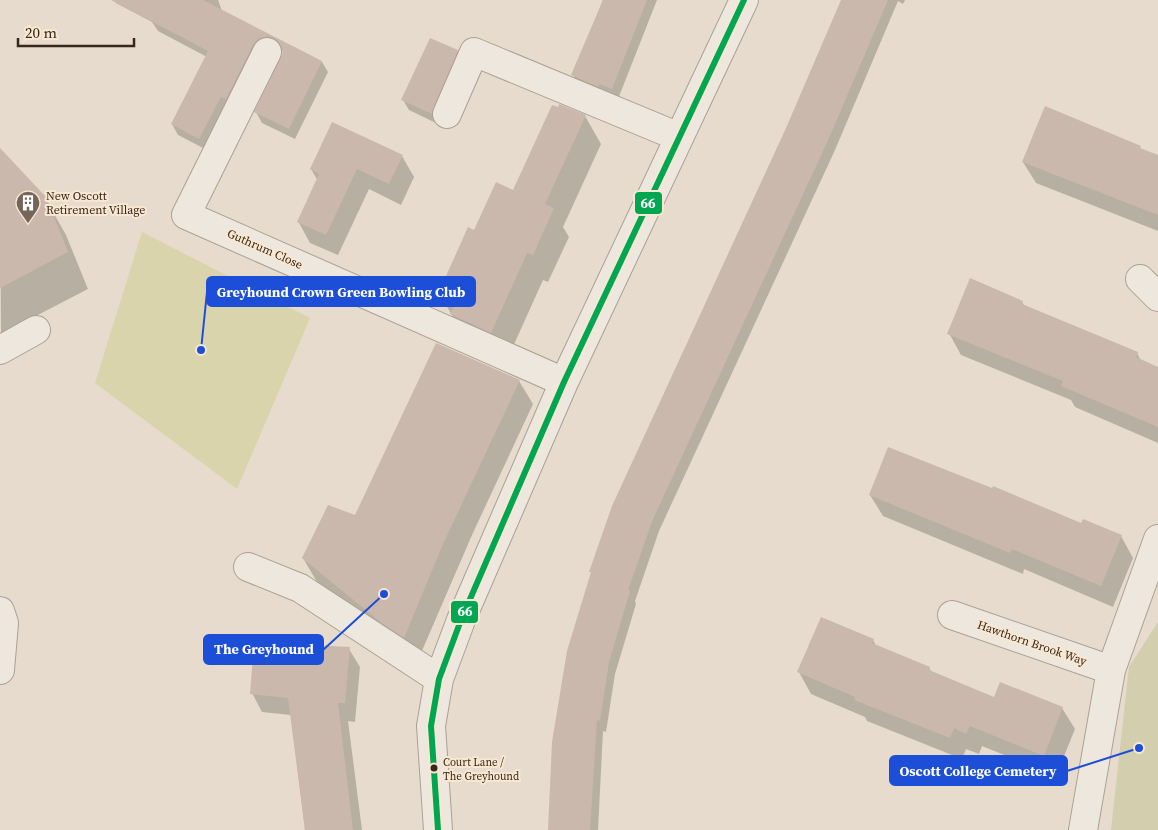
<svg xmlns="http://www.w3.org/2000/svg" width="1158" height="830" viewBox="0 0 1158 830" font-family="'Source Serif 4',serif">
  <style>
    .green { fill: #dad4ad }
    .cemetery { fill: #d3cead }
    .shadow { fill: #0003 }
    .building { fill: #cab8ac }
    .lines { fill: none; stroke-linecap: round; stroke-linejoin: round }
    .minor-casing { stroke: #aba095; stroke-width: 30 }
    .minor { stroke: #eee7de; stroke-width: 28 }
    .bus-1-casing { stroke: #f8e8d1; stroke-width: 10 }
    .bus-1 { stroke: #00a651; stroke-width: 6 }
    .bus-dot { fill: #3a271c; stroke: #f8e8d1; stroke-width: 2 }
    .labels { text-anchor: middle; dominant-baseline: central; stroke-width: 4; stroke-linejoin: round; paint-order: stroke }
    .bus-label { font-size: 11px; fill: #3a271c; stroke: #f8e8d1; text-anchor: start }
    .poi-label { font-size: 12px; fill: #3a271c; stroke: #f8e8d1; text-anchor: start }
    .street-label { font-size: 12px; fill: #3a271c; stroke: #f8e8d1 }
    .leader { fill: none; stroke: #1d4ed8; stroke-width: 2 }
    .callout-dot { fill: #1d4ed8; stroke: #f8e8d1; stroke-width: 2 }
    .callout { fill: #1d4ed8; stroke: #1d4ed8; stroke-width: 2 }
    .callout-label { font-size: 14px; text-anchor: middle; font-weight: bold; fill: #fff }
    .line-badge { stroke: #f8e8d1; stroke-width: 2 }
    .badge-label { font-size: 14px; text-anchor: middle; font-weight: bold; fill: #fff }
  </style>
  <rect width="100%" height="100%" fill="#e6dbcc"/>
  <!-- green -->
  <path class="green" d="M142,232L310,318L237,489L95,383Z"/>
  <!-- cemetery -->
  <path class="cemetery" d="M1158,622V830H1111L1129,667Z"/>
  <!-- shadow -->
  <path class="shadow" d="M115,0H218L222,11L322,62L328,72L295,139L262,123L256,112L284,52L273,47L205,149L178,135L172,124L207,57L158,31L152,22L116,3Z
    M603,0H657L618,99L579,86L573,75Z
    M842,0H905L903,4L898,1L835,150L659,531L635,601L636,604L615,674L606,732L603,731L598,830H550L592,574L591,571L788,128Z
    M457,51L463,62L438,124L409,110L403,100Z
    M585,116L601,144L563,227L569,237L548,282L543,280L507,360L467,342L440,294L475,232Z
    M402,156L414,177L401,205L369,189L338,255L310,243L298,221L318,181L311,169Z
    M1158,156V231L1036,183L1023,162Z
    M0,157L45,198L66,235L88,289L1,334Z
    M1022,302L1025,307L1137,353L1141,361L1158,368V443L1075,407L1071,400L961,355L949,333Z
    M519,381L533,404L472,535L418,660L398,647L317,582L303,558Z
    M870,495L1121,536L1133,558L1113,607L1024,569L1023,574L883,516Z
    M873,640L876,646L929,668L932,673L995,698L1062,708L1075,729L1056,776L982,746L979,754L966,749L962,759L867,721L865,717L811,694L799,672Z
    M349,649L360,667L355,722L348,721L362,830H305L291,715L262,712L252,693Z"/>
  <!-- building -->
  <path class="building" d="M111,0H203L322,61L289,129L254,112L283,52L280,44L274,38L267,36L259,39L253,45L226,99L221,97L199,139L171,124L208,51Z
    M603,0H647L612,89L600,84L598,87L571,75Z
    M841,0H888L829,138L653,519L628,590L630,591L609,662L600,721L597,720L590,830H548L552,742L567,651L591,572H589L612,506L786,128Z
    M430,38L458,50L432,114L401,100Z
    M559,104L586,115L545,204L554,208L533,255L527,253L491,333L450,314L456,302L438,294L468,227L474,230L496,182L513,190L552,105L558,107Z
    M1045,106L1141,146L1140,148L1158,155V215L1022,162Z
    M332,122L403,155L389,184L357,169L326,235L297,222L319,174L310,169Z
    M0,148L46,197L68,252L0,288Z
    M970,278L1023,301L1022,304L1138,352L1136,357L1158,367V427L1061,386L1063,381L947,334Z
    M436,343L520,380L443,544L404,638L383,624L302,558L328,505L355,515Z
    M888,447L992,488L993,486L1081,523L1083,519L1122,535L1101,586L1012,549L1010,553L869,495Z
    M821,617L874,639L872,643L930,667L929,670L994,697L1000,682L1063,707L1044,756L970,726L966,734L954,728L950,738L854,700L855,697L797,672Z
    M254,642L350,647L345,703H338L353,830H305L288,698L250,694Z"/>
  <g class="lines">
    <defs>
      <path id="minor" d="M267,52L186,215L564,382
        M447,114L474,52L679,137
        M1140,279L1158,297
        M0,350L36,330
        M248,567L300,588L439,679
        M0,611L4,623L0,670
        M952,615L1111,670
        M438,830L431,726L439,679L461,620L564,382L744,0
        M1083,830L1111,670L1158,539"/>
    </defs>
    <!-- minor casing -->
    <use href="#minor" class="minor-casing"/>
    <!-- minor -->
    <use href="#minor" class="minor"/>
    <defs>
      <path id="bus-1" d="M438,830L431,726L439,679L461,620L564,382L744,0"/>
    </defs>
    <!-- bus-1 casing -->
    <use href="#bus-1" class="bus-1-casing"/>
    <!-- bus-1 -->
    <use href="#bus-1" class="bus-1"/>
  </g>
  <!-- icons -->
  <defs>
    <symbol id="building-pin" viewBox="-11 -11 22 30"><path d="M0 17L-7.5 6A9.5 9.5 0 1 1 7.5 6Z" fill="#76665a" stroke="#f8e8d1"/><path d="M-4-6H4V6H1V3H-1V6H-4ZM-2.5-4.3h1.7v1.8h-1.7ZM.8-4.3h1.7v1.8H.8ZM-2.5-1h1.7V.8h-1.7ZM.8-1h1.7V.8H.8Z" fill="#fff"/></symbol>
  </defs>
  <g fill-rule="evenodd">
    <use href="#building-pin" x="14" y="189" width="28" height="38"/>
  </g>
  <!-- markers -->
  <circle class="bus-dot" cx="434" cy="768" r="4.5"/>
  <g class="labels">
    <!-- bus labels -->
    <g class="bus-label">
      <text x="443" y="762">Court Lane /<tspan x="443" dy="14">The Greyhound</tspan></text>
    </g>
    <!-- poi labels -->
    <g class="poi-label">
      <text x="46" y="196">New Oscott<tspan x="46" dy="14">Retirement Village</tspan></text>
    </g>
    <!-- street labels -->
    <g class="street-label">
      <text transform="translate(265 249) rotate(24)">Guthrum Close</text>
      <text transform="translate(1032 643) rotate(19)">Hawthorn Brook Way</text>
    </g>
  </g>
  <!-- callouts -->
  <path class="leader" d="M201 350L207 292M384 594L323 650M1139 748L1067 771"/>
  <g class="callout-dot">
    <circle cx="201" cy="350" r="5"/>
    <circle cx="384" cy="594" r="5"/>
    <circle cx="1139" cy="748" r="5"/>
  </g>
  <g class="callout">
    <rect x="207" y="277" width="268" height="29" rx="5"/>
    <rect x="204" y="635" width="119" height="29" rx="5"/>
    <rect x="890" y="756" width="177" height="29" rx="5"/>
  </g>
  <g class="callout-label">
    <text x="341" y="297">Greyhound Crown Green Bowling Club</text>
    <text x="264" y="654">The Greyhound</text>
    <text x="978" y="776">Oscott College Cemetery</text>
  </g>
  <g class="line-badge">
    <rect x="634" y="191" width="29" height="24" rx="5" fill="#00a651"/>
    <rect x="450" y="600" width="29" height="24" rx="5" fill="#00a651"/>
  </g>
  <g class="badge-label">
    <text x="648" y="208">66</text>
    <text x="465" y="616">66</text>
  </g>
  <!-- scale -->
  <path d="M18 38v8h116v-8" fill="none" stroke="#3a271c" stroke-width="2.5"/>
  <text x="25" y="38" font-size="15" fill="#3a271c" stroke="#f8e8d1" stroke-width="4" paint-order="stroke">20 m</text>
</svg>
